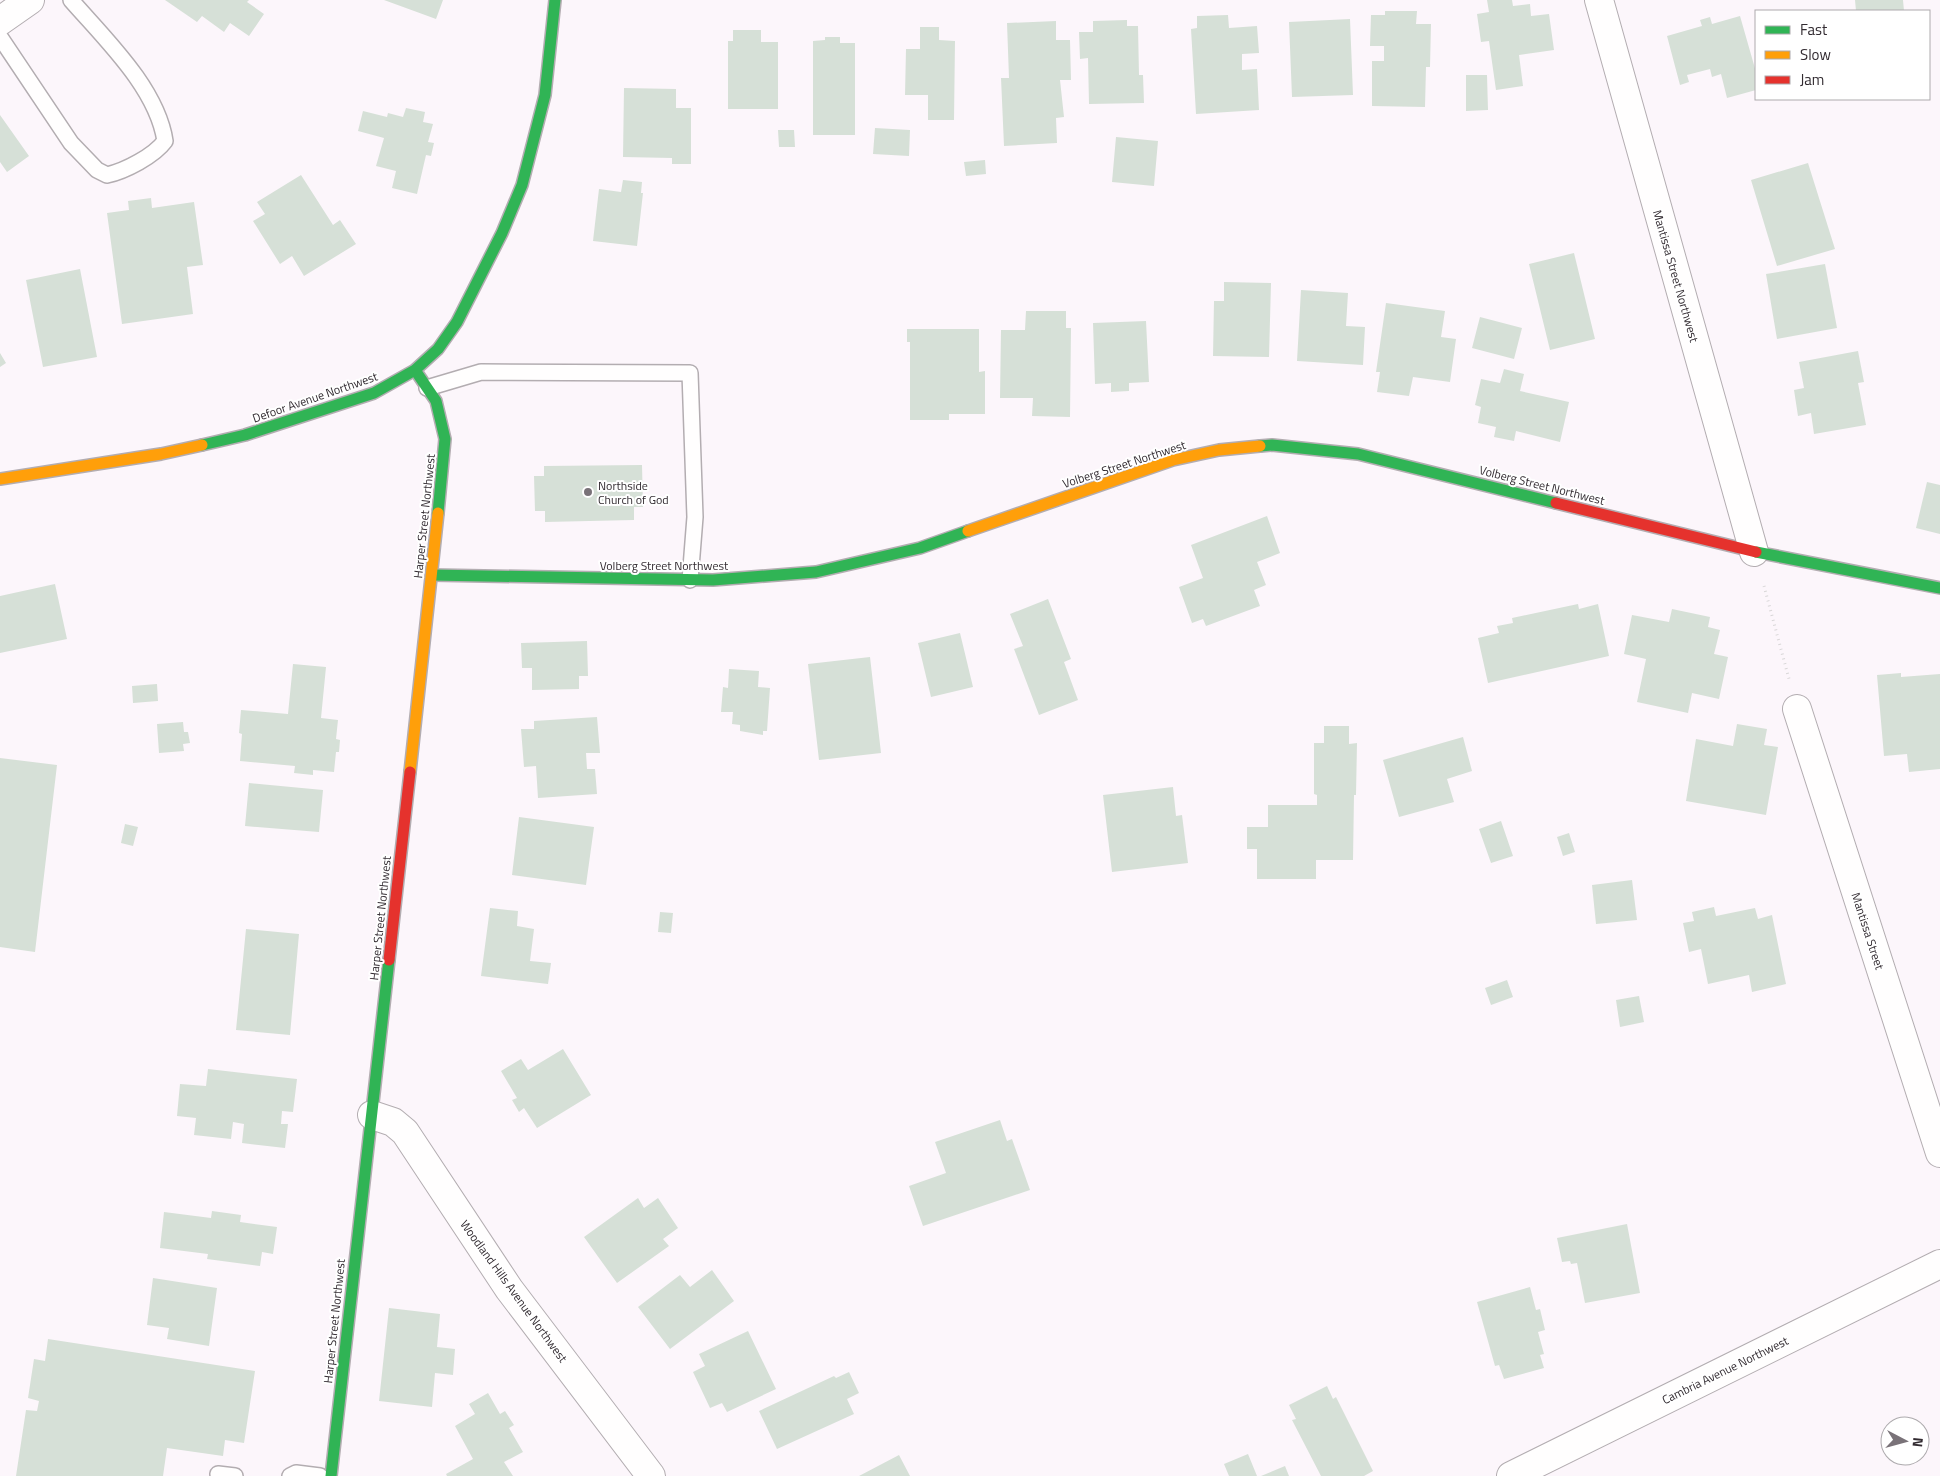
<svg xmlns="http://www.w3.org/2000/svg" width="1940" height="1476" viewBox="0 0 1940 1476" font-family="'Titillium Web',sans-serif">
  <style>
    .building { fill: #d6e0d7 }
    .lines { fill: none; stroke-linecap: round; stroke-linejoin: round }
    .lane-casing { stroke: #b3adb1; stroke-width: 18 }
    .street-casing { stroke: #b3adb1; stroke-width: 30 }
    .fast-casing { stroke: #b3adb1; stroke-width: 14 }
    .slow-casing { stroke: #b3adb1; stroke-width: 14 }
    .jam-casing { stroke: #b3adb1; stroke-width: 14 }
    .path { stroke: #d9d7d8; stroke-width: 3; stroke-dasharray: 1 4; stroke-linecap: butt }
    .lane { stroke: #fffefe; stroke-width: 15 }
    .street { stroke: #fffefe; stroke-width: 28 }
    .fast { stroke: #30b455; stroke-width: 11 }
    .slow { stroke: #ff9f0a; stroke-width: 11 }
    .jam { stroke: #e5322d; stroke-width: 11 }
    .poi-dot { fill: #797278; stroke: #fff; stroke-width: 2 }
    .labels { text-anchor: middle; dominant-baseline: central; stroke-width: 4; stroke-linejoin: round; paint-order: stroke }
    .street-label { font-size: 12px; fill: #322b31; stroke: #fff }
    .poi-label { font-size: 12px; fill: #322b31; stroke: #fff; text-anchor: start }
  </style>
  <rect width="100%" height="100%" fill="#fcf6fb"/>
  <!-- building -->
  <path class="building" d="M165,0H249L247,2L264,14L249,36L230,23L224,32L202,16L197,22Z
    M384,0H443L436,19Z
    M1487,0H1512L1513,6L1530,4L1531,16L1549,14L1554,50L1519,55L1523,86L1496,90L1489,41L1481,42L1477,14L1489,12Z
    M1855,0H1903L1904,11H1856Z
    M1385,11H1417L1416,24H1431L1430,67H1426L1425,107L1372,106V61H1384V46H1370L1371,15H1385Z
    M1228,15L1229,28L1257,26L1259,53L1242,54V70L1257,69L1259,110L1196,114L1191,29L1197,28V16Z
    M1740,16L1756,72V90L1727,98L1721,74L1712,77L1710,69L1687,75L1689,82L1680,85L1667,36L1702,26L1700,20L1710,17L1712,24Z
    M1350,19L1353,95L1292,97L1289,22Z
    M1127,20V26H1138L1139,75H1143L1144,103L1089,104L1088,58L1080,59L1079,32H1093V21Z
    M1056,21V40H1070L1071,80H1060L1064,117L1056,118L1057,143L1004,146L1001,78H1009L1007,23Z
    M920,27H939V40L955,41L954,120H928V95H905L906,49H920Z
    M733,30H761V42H778V109H728V41H733Z
    M825,37H840V43H855V135H813V41L825,40Z
    M1466,75H1487L1488,110L1466,111Z
    M624,88L676,89V108H691V164H672V158L623,157Z
    M406,108L425,112L423,122L433,124L428,142L434,143L431,156L426,155L417,194L392,188L396,171L376,166L384,138L358,131L363,111L387,117L388,113L403,117Z
    M0,115L29,156L7,172L0,162Z
    M875,128L910,130L909,156L873,154Z
    M778,130H794L795,147H779Z
    M1116,137L1158,141L1154,186L1112,182Z
    M985,160L986,174L966,176L964,162Z
    M1808,163L1835,249L1777,266L1751,180Z
    M301,175L333,225L340,220L356,244L304,276L292,256L280,264L253,221L265,214L257,202Z
    M623,180L642,182L641,193H643L637,246L593,241L599,189L621,192Z
    M151,198L152,208L194,202L203,265L187,267L193,314L122,324L107,213L129,210L128,201Z
    M1574,253L1595,339L1550,350L1529,264Z
    M1825,264L1837,328L1777,339L1766,274Z
    M80,269L97,357L43,367L26,280Z
    M1224,282L1271,283L1269,357L1213,356L1214,301H1224Z
    M1301,290L1348,293L1346,326L1365,327L1363,365L1297,361Z
    M1386,303L1445,311L1441,337L1456,339L1450,382L1413,377L1409,396L1377,392L1380,372H1376Z
    M1026,311H1066V328H1071L1070,417L1032,416L1033,398H1000L1001,330H1025Z
    M1480,317L1522,328L1514,359L1472,348Z
    M1146,321L1149,382L1129,383V391L1111,392V383L1095,384L1093,323Z
    M907,329H979V372L985,371V414H949V420H910V342H907Z
    M1858,351L1864,382L1858,383L1866,425L1814,434L1811,413L1798,416L1794,390L1804,388L1799,362Z
    M0,353L6,363L0,367Z
    M1504,369L1524,374L1520,391L1569,402L1560,442L1516,431L1514,441L1494,437L1496,427L1478,423L1481,407L1475,405L1481,379L1500,383Z
    M642,465L643,507H634V520L545,522V511H535L534,476H544V466Z
    M1927,482L1940,485V534L1916,528Z
    M1267,516L1280,553L1257,562L1266,585L1254,590L1260,606L1206,626L1203,619L1192,623L1179,587L1203,578L1191,545Z
    M55,584L67,639L0,653V596Z
    M1048,599L1071,659L1064,662L1078,700L1039,715L1014,649L1023,646L1010,614Z
    M1578,604L1579,609L1598,604L1609,656L1488,683L1478,638L1499,633L1497,626L1513,623L1512,618Z
    M1672,609L1710,617L1708,627L1720,630L1714,654L1728,657L1719,699L1692,693L1688,713L1637,702L1646,659L1624,654L1632,615L1669,622Z
    M960,633L973,687L931,697L918,643Z
    M587,641L588,676H579V689L532,690V668H522L521,643Z
    M870,657L881,753L819,760L808,664Z
    M293,664L326,667L321,718L338,720L336,739L340,740L339,752H336L334,772L313,770V775L294,773L295,766L240,761L242,734L239,733L241,710L288,714Z
    M729,669L759,671L758,687L770,688L767,731H763V735L740,731V725L732,724L733,712H721L723,687L728,688Z
    M1901,673V677L1940,674V769L1909,772L1907,754L1884,756L1877,675Z
    M157,684L158,701L133,703L132,686Z
    M597,717L600,753H586L587,769H595L597,794L538,798L536,766L524,767L521,729H534V721Z
    M183,722L184,732H188L190,743L183,744L184,751L159,753L157,724Z
    M1737,724L1767,729L1764,745L1778,747L1766,815L1686,801L1696,739L1733,746Z
    M1324,726H1349V744L1357,743L1356,795H1354L1353,860H1316V879H1257V849H1247V827H1268V805H1317V795L1314,794V743H1324Z
    M1463,737L1472,771L1447,779L1454,802L1399,817L1383,760Z
    M0,758L57,765L35,952L0,947Z
    M249,783L323,790L319,832L245,826Z
    M1173,787L1176,816L1182,815L1188,863L1112,872L1103,795Z
    M519,817L594,827L586,885L512,875Z
    M1501,821L1513,856L1491,863L1479,829Z
    M125,824L138,827L133,846L121,843Z
    M1569,833L1575,852L1563,856L1557,837Z
    M1632,880L1637,920L1596,924L1592,885Z
    M1714,907L1716,916L1755,908L1758,919L1772,915L1786,984L1752,992L1749,975L1708,984L1701,949L1689,952L1683,923L1694,921L1692,912Z
    M490,908L518,911L517,926L534,929L530,961L551,963L548,984L481,976Z
    M660,912L673,913L671,933L658,932Z
    M246,929L299,934L290,1035L236,1030Z
    M1507,980L1513,997L1491,1005L1485,988Z
    M1639,996L1644,1022L1620,1027L1616,1000Z
    M563,1049L591,1095L537,1128L524,1108L519,1112L512,1100L517,1098L501,1071L521,1059L528,1070Z
    M208,1069L297,1079L293,1112L282,1111L281,1124H288L285,1148L242,1143L244,1124L233,1122L231,1139L194,1135L196,1118L177,1116L180,1084L206,1086Z
    M1000,1120L1007,1141L1012,1139L1030,1190L923,1226L909,1186L946,1173L935,1142Z
    M638,1198L644,1208L658,1198L678,1228L663,1239L669,1246L617,1283L584,1237Z
    M212,1211L241,1215L240,1222L277,1227L273,1254L262,1252L260,1266L207,1259L208,1254L160,1248L164,1212L211,1218Z
    M1627,1224L1640,1293L1585,1303L1577,1263L1571,1264L1570,1261L1562,1262L1557,1238Z
    M712,1270L734,1301L670,1349L638,1307L680,1275L690,1287Z
    M153,1278L217,1288L209,1346L167,1339L169,1328L147,1325Z
    M1530,1287L1536,1310L1540,1309L1545,1330L1538,1332L1544,1354L1540,1355L1544,1368L1504,1379L1499,1365L1495,1366L1477,1302Z
    M389,1308L440,1314L437,1347L455,1349L453,1375L435,1373L432,1407L379,1401Z
    M748,1331L776,1389L727,1412L722,1403L710,1408L693,1372L705,1366L699,1354Z
    M48,1339L255,1371L244,1443L225,1440L223,1456L167,1448L163,1476H16L26,1410L37,1411L39,1401L28,1398L34,1359L45,1361Z
    M849,1372L859,1393L847,1399L854,1414L777,1449L759,1411L834,1376L836,1378Z
    M1327,1386L1333,1399L1336,1397L1373,1471L1364,1476H1321L1292,1420L1296,1419L1289,1405Z
    M488,1393L500,1414L505,1411L514,1425L509,1428L523,1452L504,1462L513,1476H447L446,1474L473,1459L455,1426L475,1414L469,1404Z
    M1248,1454L1257,1476H1229L1224,1464Z
    M899,1455L910,1476H859Z
    M1285,1466L1289,1476H1261Z"/>
  <g class="lines">
    <defs>
      <path id="lane" d="M0,37L71,143L97,170L107,175C125,171 154,156 165,141C157,88 105,39 71,0
        M427,388L481,372L690,373L695,517L690,580
        M218,1474L235,1476
        M290,1476L296,1473L320,1476"/>
      <path id="street" d="M1599,0L1754,552
        M0,21L30,0
        M1797,709L1940,1153
        M372,1115L393,1122L405,1132L509,1289L651,1476
        M1511,1476L1940,1264"/>
      <path id="fast" d="M415,370L436,401L445,439L438,513
        M202,445L245,435L374,393L415,370L438,349L457,322L502,233L522,185L545,95L555,0
        M1260,446L1272,445L1358,454L1556,503
        M1756,552L1940,588
        M432,575L713,580L816,572L920,548L968,531
        M331,1476L389,960"/>
      <path id="slow" d="M0,479L161,454L202,445
        M968,531L1173,460L1219,450L1260,446
        M410,772L438,513"/>
      <path id="jam" d="M1556,503L1756,552
        M389,960L410,772"/>
    </defs>
    <!-- lane casing -->
    <use href="#lane" class="lane-casing"/>
    <!-- street casing -->
    <use href="#street" class="street-casing"/>
    <!-- fast casing -->
    <use href="#fast" class="fast-casing"/>
    <!-- slow casing -->
    <use href="#slow" class="slow-casing"/>
    <!-- jam casing -->
    <use href="#jam" class="jam-casing"/>
    <!-- path -->
    <path class="path" d="M1764,586L1789,679"/>
    <!-- lane -->
    <use href="#lane" class="lane"/>
    <!-- street -->
    <use href="#street" class="street"/>
    <!-- fast -->
    <use href="#fast" class="fast"/>
    <!-- slow -->
    <use href="#slow" class="slow"/>
    <!-- jam -->
    <use href="#jam" class="jam"/>
  </g>
  <!-- markers -->
  <circle class="poi-dot" cx="588" cy="492" r="5"/>
  <g class="labels">
    <!-- street labels -->
    <g class="street-label">
      <text transform="translate(1676 276) rotate(74)">Mantissa Street Northwest</text>
      <text transform="translate(315 397) rotate(-19)">Defoor Avenue Northwest</text>
      <text transform="translate(1124 464) rotate(-18)">Volberg Street Northwest</text>
      <text transform="translate(1542 485) rotate(14)">Volberg Street Northwest</text>
      <text transform="translate(424 516) rotate(-84)">Harper Street Northwest</text>
      <text x="664" y="565">Volberg Street Northwest</text>
      <text transform="translate(380 918) rotate(-84)">Harper Street Northwest</text>
      <text transform="translate(1868 931) rotate(72)">Mantissa Street</text>
      <text transform="translate(514 1291) rotate(54)">Woodland Hills Avenue Northwest</text>
      <text transform="translate(334 1321) rotate(-84)">Harper Street Northwest</text>
      <text transform="translate(1725 1370) rotate(-26)">Cambria Avenue Northwest</text>
    </g>
    <!-- poi labels -->
    <g class="poi-label">
      <text x="598" y="485">Northside<tspan x="598" dy="14">Church of God</tspan></text>
    </g>
  </g>
  <!-- legend -->
  <rect x="1755" y="10" width="175" height="90" fill="#ffffff" stroke="#adaaad"/>
  <rect x="1765" y="26" width="25" height="8" fill="#30b455" stroke="#adaaad"/>
  <text x="1800" y="35" font-size="15" fill="#322b31">Fast</text>
  <rect x="1765" y="51" width="25" height="8" fill="#ff9f0a" stroke="#adaaad"/>
  <text x="1800" y="60" font-size="15" fill="#322b31">Slow</text>
  <rect x="1765" y="76" width="25" height="8" fill="#e5322d" stroke="#adaaad"/>
  <text x="1800" y="85" font-size="15" fill="#322b31">Jam</text>
  <!-- north arrow -->
  <g transform="translate(1905 1441) rotate(96)"><circle r="24" fill="#ffffff" stroke="#adaaad"/>
  <path d="M0-4L9 19L0 12L-9 19Z" fill="#797278"/>
  <text y="-8" font-size="14" font-weight="bold" text-anchor="middle" fill="#322b31">N</text>
  </g>
</svg>
